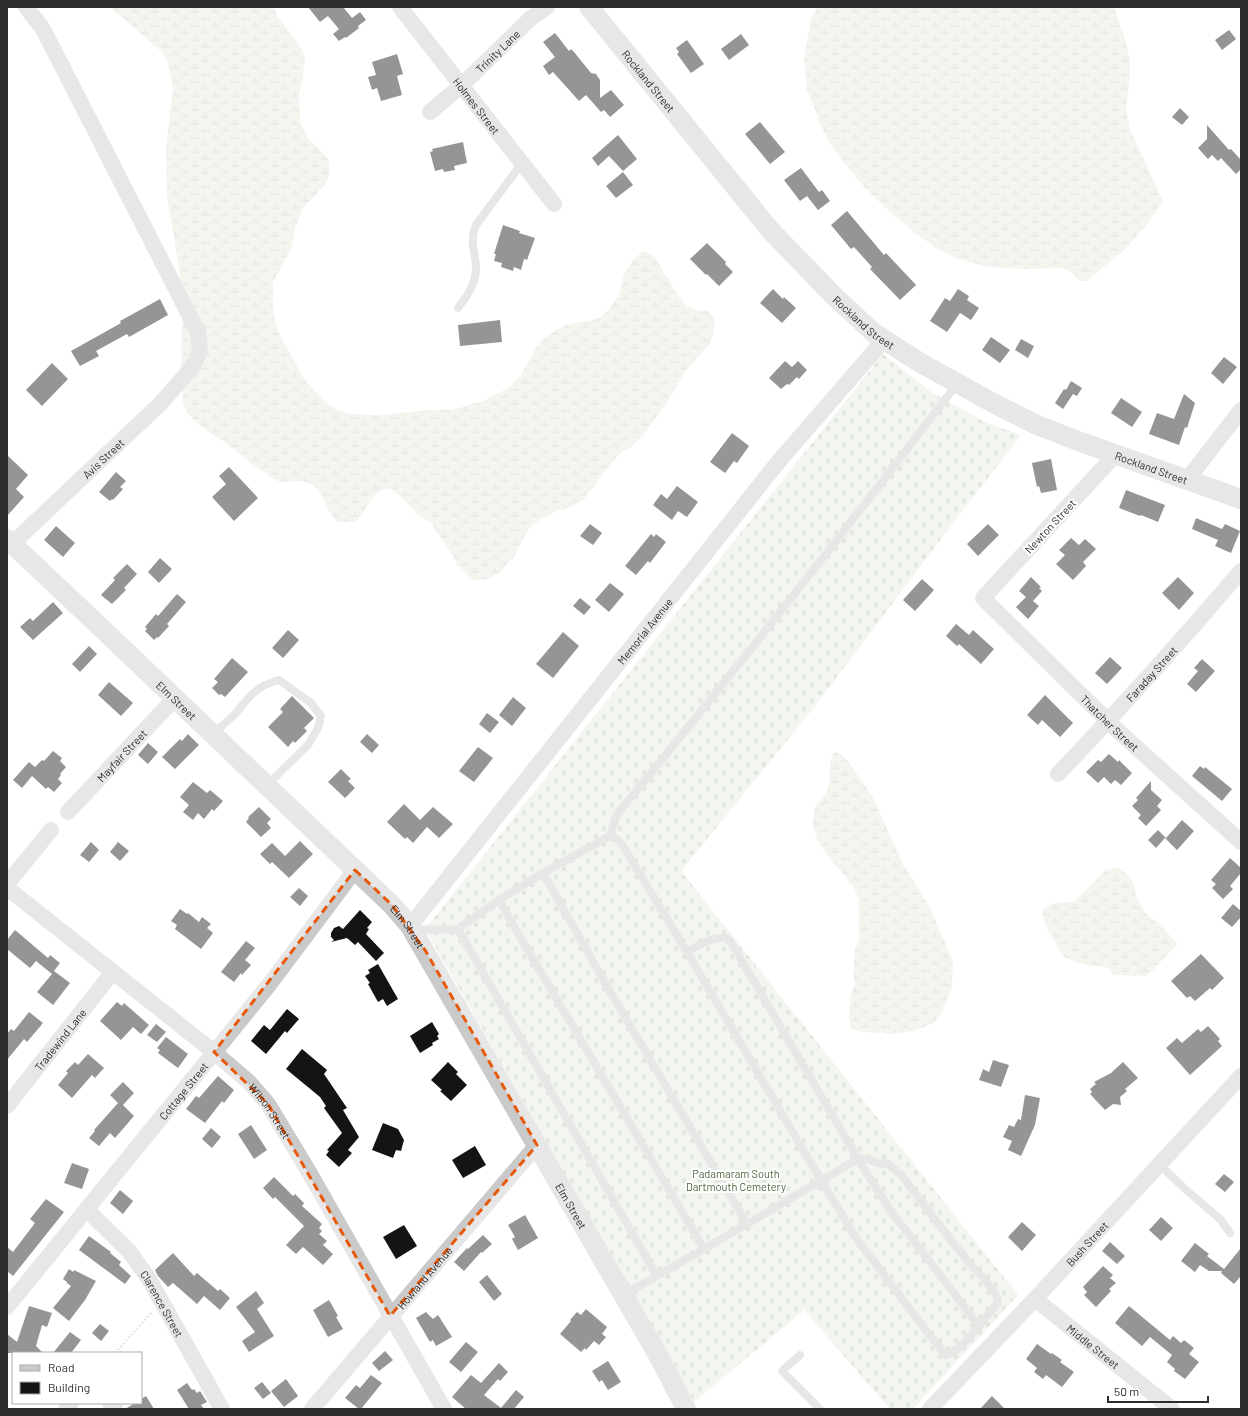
<svg xmlns="http://www.w3.org/2000/svg" width="1248" height="1416" viewBox="0 0 1248 1416" font-family="Barlow,sans-serif">
  <style>
    .wetland { fill: url(#wetland-marsh) }
    .cemetery { fill: url(#cemetery-stones) }
    .building { fill: #141414 }
    .lines { fill: none; stroke-linecap: round; stroke-linejoin: round }
    .path { stroke: #cacaca; stroke-width: 2.5; stroke-dasharray: 2 2; stroke-linecap: butt }
    .service { stroke: #cacaca; stroke-width: 8 }
    .minor { stroke: #cacaca; stroke-width: 16 }
    .tertiary { stroke: #cacaca; stroke-width: 20 }
    .marked { fill: none; stroke: #e8590c; stroke-width: 3; stroke-dasharray: 8 5; stroke-linejoin: round }
    .labels { text-anchor: middle; dominant-baseline: central; stroke-width: 4; stroke-linejoin: round; paint-order: stroke }
    .street-label { font-size: 11px; fill: #2d2d2d; stroke: #fff }
    .park-label { font-size: 11px; fill: #4d663d; stroke: #fff }
  </style>
  <defs>
    <pattern id="wetland-marsh" width="20" height="14" patternUnits="userSpaceOnUse"><rect width="20" height="14" fill="#e2eadc"/><path d="M1 5h8M5 5V1M11 12h8M15 12V8" fill="none" stroke="#c2c9bd"/></pattern>
    <pattern id="cemetery-stones" width="16" height="16" patternUnits="userSpaceOnUse"><rect width="16" height="16" fill="#e2eadc"/><path d="M2 7V4a2 2 0 0 1 4 0v3zM10 15v-3a2 2 0 0 1 4 0v3z" fill="#c2c9bd"/></pattern>
  </defs>
  <rect width="100%" height="100%" fill="#fff"/>
  <!-- wetland -->
  <path class="wetland" d="M110,7H274L276,14L301,48L305,57L302,82L299,94L300,123L309,139L328,159L330,172L326,183L314,197L307,203L302,210L295,229L291,249L273,282V313L280,336L306,382L324,401L337,410L350,414L374,415L394,414L416,411L455,409L483,401L510,387L521,375L537,346L549,334L568,324L594,320L606,313L619,295L624,274L634,259L642,252H646L654,256L661,266L663,272L669,279L673,288L686,306L695,310L708,311L712,315L714,320L715,326L710,344L686,370L666,404L643,435L632,446L623,451L612,462L584,499L572,507L559,510L539,520L527,531L515,556L500,572L489,579L476,580L470,577L458,565L447,546L433,527L432,523C428,521 423,519 419,516C410,508 394,481 380,491C373,495 363,513 357,520L353,522H337L330,513L318,489L312,484L302,481L281,482L275,480L251,463L223,441L201,427L188,414L183,403L181,365L182,309L180,298L179,267L167,195L166,147L173,88L167,60L162,52Z
    M817,7H1114L1126,42L1130,60V76L1126,109L1130,130L1163,201L1146,226L1122,252L1087,281H1080L1070,271L1062,268L1026,269L988,267L956,258L945,252H942L918,235L892,214L865,188L844,163L828,140L819,121L817,114L807,90L804,57L811,20Z
    M835,752L840,754L848,761L872,796L903,864L929,906L953,961L952,987L941,1015L932,1024L913,1031L889,1034L880,1032L875,1033L857,1031L851,1029L849,1016L851,995L855,984L853,974L855,949L859,938V899L854,887L849,883L847,878C831,860 808,838 814,811C816,803 825,798 827,791C832,778 826,763 835,752Z
    M1116,868L1122,870L1129,877L1134,885L1136,896L1145,913L1159,924L1178,944L1147,976L1114,975L1108,968L1102,966H1090L1078,963L1064,957L1047,928L1042,913L1043,909L1054,903L1072,902L1078,898L1106,870Z"/>
  <!-- cemetery -->
  <path class="cemetery" d="M883,354L931,392L987,423L1021,435L954,522L811,711L681,871L1018,1295L913,1409H890L804,1310L694,1402L425,929Z"/>
  <!-- building -->
  <path class="building" d="M308,7H343L352,18L360,12L366,20L358,26L359,28L346,38L345,37L339,41L333,34L339,29L328,16L320,22Z
    M1229,30L1236,39L1222,50L1215,40Z
    M555,33L569,51L571,49L574,52L591,73L596,74L600,80V98L611,90L624,105L610,117L604,110L601,112L586,95L579,101L553,72L549,75L543,66L555,57L543,42Z
    M741,34L749,45L729,60L721,49Z
    M687,40L704,64L691,73L677,54L679,52L676,48Z
    M397,54L403,74L397,76L402,95L381,101L377,88L372,90L368,77L376,75L372,62Z
    M1180,108L1189,117L1182,125L1172,117Z
    M760,122L785,152L770,164L745,134Z
    M1207,125L1229,150L1231,149L1241,160V169L1236,174L1221,158L1218,161L1212,155L1208,159L1198,148L1207,139Z
    M618,135L637,159L623,171L609,156L598,166L592,158Z
    M463,142L467,163L454,166L455,170L444,172L443,169L435,171L430,152L433,151L432,149Z
    M801,168L819,192L822,190L830,201L818,210L807,196L800,201L784,180Z
    M623,172L633,185L616,198L606,186Z
    M847,211L884,255L886,253L916,285L900,300L870,269L872,267L854,247L851,249L831,225Z
    M503,225L520,231L519,233L535,238L527,260L524,259L521,270L514,267L513,271L501,267L502,263L494,261L496,254H494Z
    M707,243L726,262L725,264L733,272L719,286L707,274L706,275L690,259Z
    M773,289L783,299L784,297L796,308L782,323L760,303Z
    M958,289L969,296L967,300L979,308L971,320L960,313L947,332L930,321L945,298L950,301Z
    M160,299L168,315L129,337L127,334L96,351L99,356L80,366L71,351L121,323L120,321Z
    M500,320L502,342L460,346L458,325Z
    M991,337L1010,350L1000,363L982,350Z
    M1021,339L1034,346L1028,358L1015,350Z
    M1224,357L1237,367L1223,384L1211,373Z
    M785,361L792,367L798,361L807,370L799,379L797,377L789,385L787,384L781,389L769,378Z
    M52,363L68,379L42,406L26,390Z
    M1071,381L1082,388L1077,396L1073,394L1063,409L1055,403L1064,389L1066,390Z
    M1184,394L1195,403L1187,428L1185,427L1179,445L1149,434L1157,413L1174,419Z
    M1121,398L1142,412L1132,427L1111,413Z
    M732,433L749,446L737,463L734,461L725,473L710,462Z
    M7,455L28,475L16,489L24,497L7,516Z
    M1051,459L1057,490L1041,493L1039,486L1037,487L1032,463Z
    M229,467L258,498L234,521L212,497L226,484L219,476Z
    M116,472L126,481L120,487L123,489L113,500L112,499L110,501L99,492Z
    M677,486L698,502L687,517L678,511L672,520L653,505L661,494L667,499Z
    M1126,490L1165,505L1158,522L1141,515L1140,516L1119,508Z
    M1196,518L1222,529L1225,524L1240,531L1231,553L1215,546L1218,540L1192,529Z
    M590,524L602,533L593,545L580,536Z
    M988,524L999,535L978,556L967,544Z
    M56,526L75,543L63,557L44,540Z
    M651,534L654,537L656,534L666,542L650,563L648,561L636,575L625,566Z
    M1071,538L1079,545L1085,539L1096,549L1083,562L1086,566L1073,580L1056,564L1065,555L1059,550Z
    M160,558L172,569L159,583L148,572Z
    M127,564L137,574L124,588L126,590L112,604L101,595L115,580L113,578Z
    M1031,577L1041,587L1039,588L1042,591L1033,601L1039,606L1028,619L1016,607L1026,597L1019,591Z
    M1178,577L1194,593L1179,610L1162,593Z
    M922,579L934,590L915,611L903,600Z
    M610,583L624,594L609,612L595,600Z
    M177,594L186,602L167,624L169,626L158,638L157,637L154,640L145,631L147,629L145,627L156,614L158,616Z
    M580,598L591,607L584,615L573,606Z
    M53,602L63,613L33,640L20,627L30,618L33,621Z
    M956,624L969,635L973,630L994,649L981,664L959,644L957,646L946,636Z
    M288,630L299,640L283,658L272,648Z
    M563,632L579,646L553,678L536,664Z
    M89,646L97,654L80,672L72,664Z
    M1110,657L1122,668L1107,684L1095,673Z
    M232,658L248,672L225,697L221,694L219,695L212,688L218,682L214,679Z
    M1202,659L1215,671L1196,692L1187,684L1198,671L1194,668Z
    M109,682L133,703L121,716L98,695Z
    M1045,695L1073,723L1060,737L1042,720L1038,725L1027,715Z
    M292,696L314,718L304,728L307,731L295,743L293,741L288,747L268,727L283,712L280,709Z
    M513,697L526,708L512,726L499,715Z
    M487,713L499,722L490,733L479,724Z
    M188,734L199,745L175,769L162,757L180,739L182,741Z
    M367,734L379,745L372,753L360,742Z
    M148,743L158,752L148,764L138,755Z
    M478,747L493,758L474,782L459,771Z
    M53,751L62,758L60,761L66,767L60,774L61,775L58,779L62,783L54,792L48,787L46,789L32,776L22,788L13,780L29,762L35,767L42,760L44,761Z
    M1109,754L1118,762L1119,760L1132,773L1121,785L1115,780L1111,784L1104,777L1098,783L1086,772L1098,760L1101,762Z
    M1200,766L1204,769L1205,767L1232,789L1222,801L1192,776Z
    M341,769L351,779L348,781L355,788L345,798L328,782Z
    M1151,781V790L1162,800L1157,806L1161,810L1146,826L1138,818L1141,815L1132,806L1138,800L1136,798Z
    M193,782L207,793L210,790L223,801L214,811L212,809L204,819L198,813L193,820L183,812L189,805L180,797Z
    M404,804L420,820L433,807L453,824L439,838L427,827L413,843L407,837L405,839L387,822Z
    M259,807L271,819L267,823L271,828L261,837L246,822L249,818L248,817Z
    M1182,820L1194,831L1177,850L1165,838L1156,848L1148,840L1158,830L1166,838Z
    M300,841L313,854L289,878L272,862L270,864L260,854L272,843L285,856Z
    M91,842L99,850L89,862L80,855Z
    M118,842L129,851L120,861L110,852Z
    M1230,858L1241,868V873L1230,886L1233,889L1223,899L1212,888L1216,884L1211,880Z
    M299,888L308,896L300,906L290,897Z
    M1233,904L1241,911V917L1232,927L1221,918Z
    M180,909L187,914L188,913L199,922L202,917L211,924L207,928L213,933L201,949L175,929L177,925L171,921Z
    M360,910L372,922L367,928L369,929L366,934L384,953L376,961L358,942L355,945L347,938L331,942L334,940L331,937V933L334,928L339,926L343,929Z
    M15,930L48,958L50,955L60,963L54,971L70,983L53,1005L37,992L52,974L36,961L30,968L7,949V940Z
    M246,941L255,948L245,960L251,965L242,975L241,973L234,982L221,972Z
    M1201,954L1224,978L1212,990L1210,988L1195,1001L1190,996L1187,998L1171,981Z
    M378,964L398,999L387,1006L383,999L378,1002L368,984L370,983L365,976L370,973L368,970Z
    M117,1002L122,1006L124,1003L149,1025L141,1034L133,1027L121,1040L100,1021Z
    M287,1009L299,1019L287,1033L285,1031L266,1054L251,1041L264,1025L270,1030Z
    M29,1012L43,1023L27,1042L24,1039L7,1060V1034L11,1029L14,1031Z
    M432,1022L439,1034L437,1036L439,1039L432,1043L433,1045L420,1053L410,1036Z
    M156,1024L166,1032L157,1042L147,1035Z
    M1208,1026L1220,1039L1218,1041L1222,1046L1190,1075L1166,1048L1177,1038L1182,1043L1198,1029L1201,1032Z
    M166,1037L188,1054L178,1068L158,1053L160,1050L157,1048Z
    M302,1049L327,1070L324,1074L347,1108L343,1110L359,1137L348,1150L352,1153L339,1167L326,1155L329,1151L327,1150L342,1133L324,1108L326,1106L320,1097L286,1069Z
    M88,1054L104,1068L95,1078L92,1075L72,1098L58,1085L68,1073L66,1071L75,1062L78,1065Z
    M993,1060L1009,1065L1001,1087L979,1080L983,1069L989,1072Z
    M448,1062L458,1072L456,1074L467,1085L451,1101L440,1091L442,1090L431,1080Z
    M1123,1062L1138,1078L1125,1089L1127,1091L1120,1097L1121,1105L1113,1104L1105,1110L1090,1094L1092,1092L1090,1089L1096,1084L1094,1082L1111,1073Z
    M218,1076L234,1090L224,1103L222,1101L205,1123L186,1109L196,1096L199,1098Z
    M123,1082L134,1093L123,1105L134,1116L115,1138L110,1133L99,1146L89,1138L95,1131L94,1130L118,1103L110,1095Z
    M1025,1095L1040,1098L1035,1125L1021,1156L1008,1150L1012,1141L1003,1137L1009,1125L1014,1127L1018,1119L1021,1120Z
    M383,1123L398,1129L404,1140L401,1151L396,1150L393,1158L372,1150Z
    M251,1125L267,1150L254,1159L238,1134Z
    M211,1128L221,1137L212,1148L202,1139Z
    M475,1146L486,1165L463,1178L452,1160Z
    M72,1163L89,1169L82,1189L64,1183Z
    M1224,1174L1234,1182L1225,1192L1215,1184Z
    M274,1177L293,1196L295,1194L304,1203L302,1206L322,1224L319,1228L322,1231L319,1234L327,1241L323,1245L333,1254L323,1265L303,1247L296,1254L286,1245L304,1226L275,1197L273,1199L263,1188Z
    M120,1190L133,1201L123,1214L110,1203Z
    M46,1199L64,1212L13,1276L7,1271V1247L13,1252L35,1223L30,1219Z
    M525,1215L538,1238L518,1250L512,1239L515,1237L508,1225Z
    M1161,1217L1173,1228L1161,1241L1149,1230Z
    M1022,1222L1036,1235L1022,1251L1008,1237Z
    M404,1225L417,1246L396,1259L383,1237Z
    M483,1235L492,1244L482,1253L481,1252L464,1271L454,1262L467,1248L468,1249Z
    M89,1236L111,1252L110,1253L121,1262L119,1265L131,1276L125,1284L79,1250Z
    M1110,1242L1125,1256L1117,1264L1102,1251Z
    M1195,1243L1209,1254L1207,1256L1224,1269L1241,1248V1276L1234,1284L1221,1273L1222,1271H1209L1200,1265L1195,1272L1181,1261Z
    M173,1253L194,1276L197,1273L218,1291L220,1289L230,1298L220,1310L204,1296L197,1304L173,1283L168,1287L158,1276L155,1270Z
    M1103,1266L1113,1275L1110,1278L1116,1283L1109,1289L1111,1291L1096,1307L1084,1295L1087,1292L1083,1287Z
    M69,1269L73,1272L74,1270L96,1281L85,1300L69,1321L53,1308L71,1286L67,1283V1282L63,1279Z
    M487,1275L502,1294L494,1301L479,1282Z
    M256,1291L264,1303L257,1309L274,1336L249,1352L242,1341L255,1332L236,1307Z
    M329,1300L338,1316L336,1317L343,1329L328,1337L313,1310Z
    M29,1306L52,1313L47,1327L42,1325L36,1346L43,1353H7V1334L17,1342Z
    M1129,1306L1170,1340L1173,1336L1181,1343L1184,1340L1194,1348L1189,1354L1199,1362L1185,1379L1174,1371L1175,1369L1167,1362L1172,1355L1150,1337L1142,1346L1115,1323Z
    M586,1309L607,1327L602,1334L606,1337L599,1345L594,1341L586,1350L585,1348L581,1352L560,1334L571,1321L570,1320L577,1312L581,1315Z
    M426,1312L433,1319L438,1315L452,1337L436,1346L433,1340L430,1342L416,1318Z
    M100,1324L109,1331L101,1341L92,1333Z
    M70,1332L81,1340L71,1353H53Z
    M466,1342L478,1352L461,1372L449,1362Z
    M1037,1344L1051,1354L1052,1353L1062,1360L1060,1362L1074,1372L1062,1387L1046,1375L1043,1379L1034,1372L1037,1368L1026,1359Z
    M385,1351L393,1360L379,1371L372,1363Z
    M608,1361L621,1382L608,1390L602,1380L599,1382L592,1371Z
    M499,1363L508,1372L500,1381L498,1379L484,1395L501,1408L516,1390L524,1397L514,1409H466L452,1397L471,1375L481,1383Z
    M371,1375L382,1383L361,1409H359L345,1398L356,1385L360,1388Z
    M286,1379L298,1396L284,1407L271,1391Z
    M262,1382L271,1393L263,1399L254,1388Z
    M187,1383L192,1390L194,1389L197,1393L200,1391L207,1402L201,1405L204,1409H189L177,1390Z
    M146,1396L154,1409H125L135,1403H141V1399Z
    M992,1396L1005,1409H980Z"/>
  <g class="lines">
    <!-- path -->
    <path class="path" d="M115,1353L152,1312"/>
    <!-- service -->
    <path class="service" d="M458,308C468,295 477,282 476,265C475,250 469,241 476,225L522,163
      M957,384C848,527 737,669 622,808L616,817L610,836L543,873L608,988L747,1224L858,1159L890,1210L979,1326C971,1335 957,1354 945,1355L858,1241L822,1182L687,952C700,945 711,936 727,938L735,949L858,1159H867L878,1163L888,1164L901,1175C924,1204 946,1235 970,1264C978,1274 998,1290 998,1303L979,1326
      M213,734C221,727 229,720 236,713C251,695 256,686 279,680L311,703L321,716L318,728L308,745L267,785
      M610,836L618,840L623,846L687,952
      M543,873L499,900L516,930L704,1249L747,1224
      M413,927C428,932 443,929 458,929L657,1276L623,1295
      M458,929L499,900
      M1159,1164L1184,1188L1221,1220L1230,1233
      M657,1276L704,1249
      M800,1355L782,1371L820,1409"/>
    <!-- minor -->
    <g class="minor">
      <path id="s1" d="M400,7L554,204"/>
      <path id="s2" d="M430,112L461,86L531,18L547,7"/>
      <path id="s3" d="M1116,454L983,598L1116,729L1241,842"/>
      <path d="M1187,480L1241,410"/>
      <path id="s4" d="M12,544L160,404L191,369L200,352L198,332L43,29L26,7"/>
      <path id="s5" d="M1058,774C1121,708 1182,640 1241,571"/>
      <path id="s6" d="M68,812L175,698"/>
      <path d="M7,884L51,830"/>
      <path id="s7" d="M7,888L214,1052L249,1082L268,1104L309,1172L444,1409"/>
      <path id="s8" d="M410,926L779,461L884,340"/>
      <path id="s9" d="M7,1106L113,972"/>
      <path id="s10" d="M87,1210L129,1251L149,1279L222,1409"/>
      <path id="s11" d="M1035,1299L1172,1409"/>
      <path id="s12" d="M7,1307L269,985L355,870"/>
      <path d="M110,1403L115,1409"/>
      <path d="M66,1409L71,1403"/>
      <path id="s13" d="M312,1409L537,1145"/>
      <path id="s14" d="M930,1409L1035,1299L1241,1076"/>
    </g>
    <!-- tertiary -->
    <g class="tertiary">
      <path id="s15" d="M589,7L771,231L836,298L874,333L919,362L995,404L1037,425L1078,441L1241,499"/>
      <path id="s16" d="M7,539L95,622L392,905L410,926L658,1355L686,1409"/>
    </g>
  </g>
  <!-- marked area -->
  <path d="M0 0H1248V1416H0ZM355,870L392,905L425,950L537,1145L390,1316L268,1104L214,1052Z" fill="#fff" fill-opacity=".55" fill-rule="evenodd"/>
  <path class="marked" d="M355,870L392,905L425,950L537,1145L390,1316L268,1104L214,1052Z"/>
  <g class="labels">
    <!-- street labels -->
    <g class="street-label">
      <text stroke="none"><textPath href="#s2" startOffset="91">Trinity Lane</textPath></text>
      <text stroke="none"><textPath href="#s15" startOffset="95">Rockland Street</textPath></text>
      <text stroke="none"><textPath href="#s1" startOffset="125">Holmes Street</textPath></text>
      <text stroke="none"><textPath href="#s15" startOffset="419">Rockland Street</textPath></text>
      <text stroke="none"><textPath href="#s4" startOffset="125">Avis Street</textPath></text>
      <text stroke="none"><textPath href="#s15" startOffset="743">Rockland Street</textPath></text>
      <text transform="translate(1050 526) rotate(-47)">Newton Street</text>
      <text stroke="none"><textPath href="#s8" startOffset="377">Memorial Avenue</textPath></text>
      <text stroke="none"><textPath href="#s5" startOffset="137">Faraday Street</textPath></text>
      <text stroke="none"><textPath href="#s16" startOffset="234">Elm Street</textPath></text>
      <text stroke="none"><textPath href="#s3" startOffset="374">Thatcher Street</textPath></text>
      <text stroke="none"><textPath href="#s6" startOffset="78">Mayfair Street</textPath></text>
      <text stroke="none"><textPath href="#s16" startOffset="558">Elm Street</textPath></text>
      <text stroke="none"><textPath href="#s9" startOffset="85">Tradewind Lane</textPath></text>
      <text stroke="none"><textPath href="#s12" startOffset="279">Cottage Street</textPath></text>
      <text stroke="none"><textPath href="#s7" startOffset="346">Wilson Street</textPath></text>
      <text stroke="none"><textPath href="#s16" startOffset="882">Elm Street</textPath></text>
      <text stroke="none"><textPath href="#s14" startOffset="228">Bush Street</textPath></text>
      <text stroke="none"><textPath href="#s13" startOffset="173">Howland Avenue</textPath></text>
      <text stroke="none"><textPath href="#s10" startOffset="121">Clarence Street</textPath></text>
      <text stroke="none"><textPath href="#s11" startOffset="75">Middle Street</textPath></text>
    </g>
    <!-- park labels -->
    <g class="park-label">
      <text x="736" y="1173">Padamaram South<tspan x="736" dy="13">Dartmouth Cemetery</tspan></text>
    </g>
  </g>
  <!-- border -->
  <rect width="1248" height="1416" fill="none" stroke="#2d2d2d" stroke-width="16"/>
  <!-- legend -->
  <rect x="12" y="1352" width="130" height="52" fill="#ffffff" stroke="#ababab"/>
  <rect x="20" y="1365" width="20" height="6" fill="#cacaca" stroke="#ababab"/>
  <text x="48" y="1372" font-size="12" fill="#2d2d2d">Road</text>
  <rect x="20" y="1382" width="20" height="12" fill="#141414" stroke="#ababab"/>
  <text x="48" y="1392" font-size="12" fill="#2d2d2d">Building</text>
  <!-- scale -->
  <path d="M1108 1396v6h100v-6" fill="none" stroke="#2d2d2d" stroke-width="2"/>
  <text x="1114" y="1396" font-size="12" fill="#2d2d2d" stroke="#ffffff" stroke-width="3" paint-order="stroke">50 m</text>
</svg>
